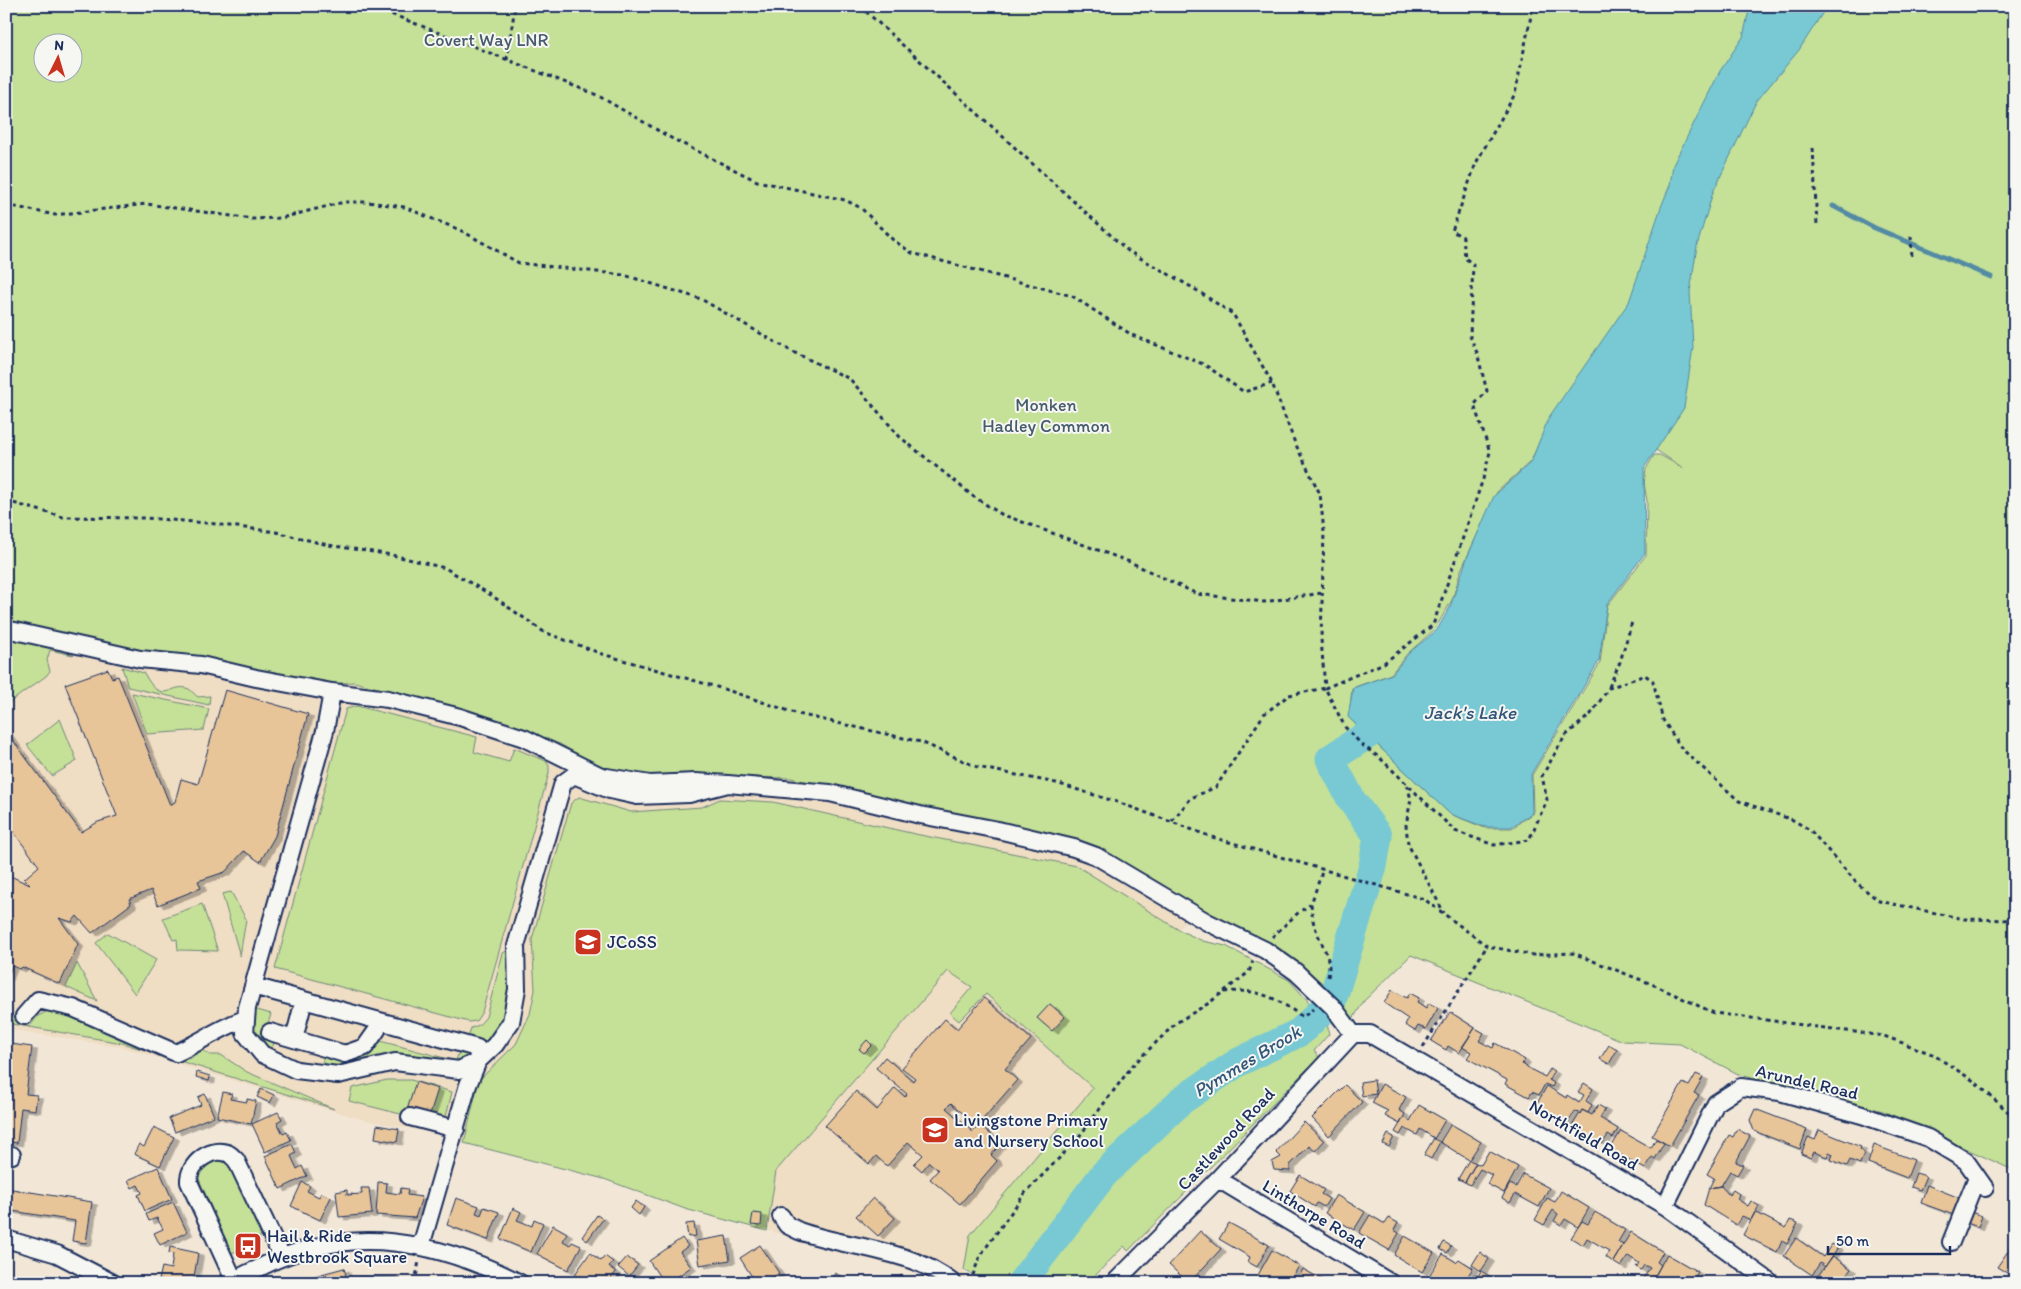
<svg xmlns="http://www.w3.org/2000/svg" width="2021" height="1289" viewBox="0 0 2021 1289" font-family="Itim,sans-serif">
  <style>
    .built { fill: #efddc4 }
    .green { fill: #c5e097; stroke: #70887a; fill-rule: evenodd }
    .water { fill: #78c9d3; stroke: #538ba4 }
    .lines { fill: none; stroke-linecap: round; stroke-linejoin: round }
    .stream { stroke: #538ba4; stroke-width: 5 }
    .river { stroke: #78c9d3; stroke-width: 29 }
    .building { fill: #e8c599; stroke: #1b2f5e; filter: url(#shadow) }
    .minor-casing { stroke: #1b2f5e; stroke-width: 20 }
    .path { stroke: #1b2f5e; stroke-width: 3; stroke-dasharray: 4 4; stroke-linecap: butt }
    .minor { stroke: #f6f6f2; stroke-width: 16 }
    .labels { text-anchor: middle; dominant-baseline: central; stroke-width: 4; stroke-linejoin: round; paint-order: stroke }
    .park-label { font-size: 18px; fill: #465b6c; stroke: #f6f6f2 }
    .poi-label { font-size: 18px; fill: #1b2f5e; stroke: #f6f6f2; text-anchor: start }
    .street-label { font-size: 18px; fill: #1b2f5e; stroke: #f6f6f2 }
    .water-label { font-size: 19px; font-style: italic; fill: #32567b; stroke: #f6f6f2 }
  </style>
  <defs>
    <filter id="shadow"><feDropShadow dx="5.5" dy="3" stdDeviation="0" flood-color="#0004"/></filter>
  </defs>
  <rect width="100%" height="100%" fill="#f2e7d7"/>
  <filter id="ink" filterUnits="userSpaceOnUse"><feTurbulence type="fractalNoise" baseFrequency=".02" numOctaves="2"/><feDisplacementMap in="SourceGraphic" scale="10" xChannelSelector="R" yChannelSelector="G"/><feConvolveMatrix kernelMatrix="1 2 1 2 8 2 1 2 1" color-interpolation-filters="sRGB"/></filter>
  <g filter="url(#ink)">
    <!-- built -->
    <path class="built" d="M6,625L316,685L355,683L460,709L558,744L596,766L622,776L789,778L1086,844L1189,917L1126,997L1138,1024L1093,1088L970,1235L964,1270L967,1283H946L944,1280L769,1231L690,1211L604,1178L487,1149L429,1132L364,1120L125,1048L6,1029Z"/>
    <!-- green -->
    <path class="green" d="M6,6H2015V1171L1883,1111L1740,1075L1680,1044L1623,1041L1411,955L1364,1001L1348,1027L1334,1009L1196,909L1087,843L791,778L669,775L642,777L622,776L594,764L560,744L452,706L354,682L318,685L137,653L6,625ZM42,42H72V72H42ZM1550,417L1638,423L1656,450L1683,468L1660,455H1654L1646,469L1644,483L1647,501L1646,555L1607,606L1600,663L1532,775L1533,813L1512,828H1485L1450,814L1349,718L1352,688L1391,674L1407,654L1435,629L1452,600L1461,570L1497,492L1531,461Z
      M6,636L75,650L73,655L50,650L47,660L50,671L46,676L6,705Z
      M122,667L144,673C163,709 171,681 189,689C192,691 195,695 198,697L210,696L209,705L128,687Z
      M132,693L209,709L204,730L147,734Z
      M357,706L477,737L474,752L509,762L514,748L546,761L549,766V773L482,1012L476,1021L469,1022L275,969L346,709Z
      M60,719L77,761L52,776L27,745Z
      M579,797L631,812L702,807L720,799L773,802L915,834L1077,866L1179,930L1203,941L1226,946L1289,980L1327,1022L1329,1034L1314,1051L1319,1057L1128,1251L1124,1246L1088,1283H988L964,1270L970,1235L1093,1088L986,994L959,1021L950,1013L972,987L948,971L776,1171L767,1231L685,1209L604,1179L464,1143L479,1080L516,1044L530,1014L535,990L532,939L571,803Z
      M231,892L246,919L240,956L222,894Z
      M202,904L218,951L178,950L177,939L173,940L163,918Z
      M108,933L156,960L135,994L96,943Z
      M510,949L511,992L507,1021L490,1042L474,1043L467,1041L471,1028L479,1025L486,1017L503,953Z
      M77,963L97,1001L66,987Z
      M254,1009L271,1014L264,1037L274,1042L271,1052L321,1067L324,1056L349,1063L351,1058C364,1055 372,1052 380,1041L456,1061L459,1051L474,1055L462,1063L446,1065L414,1055L392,1054L340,1068L301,1067L271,1052L253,1033Z
      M48,1011L69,1014L176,1061L191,1058L201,1049L210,1055H221L247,1072L334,1109L122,1043L6,1023V1012L29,1027L38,1016Z
      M387,1080H411L452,1092L444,1125L349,1101L352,1088Z
      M220,1159H225L228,1163L263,1234L260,1236L258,1252L247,1258L236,1251L231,1254L198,1177C199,1166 211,1164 220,1159Z"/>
    <!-- water -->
    <path class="water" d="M1750,6H1827L1799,50L1756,102L1713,192L1697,246L1690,292L1693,347L1684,408L1644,468L1645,553L1607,604L1599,661L1531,774L1532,813L1511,827H1485L1450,814L1348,717L1353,688L1392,674L1410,652L1437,630L1450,607L1467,558L1494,496L1531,462L1549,417L1629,302L1661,207L1670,185L1673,165L1720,71L1743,37Z"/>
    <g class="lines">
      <!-- stream -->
      <path class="stream" d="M1833,206L1875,228L1991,277"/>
      <!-- river -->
      <path class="river" d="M1021,1283L1104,1174L1182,1100L1237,1063L1300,1032L1332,1001L1373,866L1378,836L1352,801L1330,759L1367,735"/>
    </g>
    <!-- building -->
    <path class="building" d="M108,669L112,678L118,676L170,805L175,802L181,779L198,784L225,690L308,714L275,836L260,862L244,851L225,872L198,881L201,888L158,905L151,890L129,899L131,904L92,933L77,916L72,922L59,918L78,944L60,984L22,967L20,969L12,966L7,978L6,874L30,885L24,879L39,866L6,822V731L81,832L98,822L117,816L65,684Z
      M1392,990L1407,998L1410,993L1419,998L1417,1002L1426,1008L1429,1003L1438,1008L1426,1029L1418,1026L1415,1031L1405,1025L1408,1019L1384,1003Z
      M984,998L1031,1039L1005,1069L1017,1080L977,1126L951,1103L946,1108L973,1132L980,1125L1001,1143L991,1155L997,1161L960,1204L930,1179L938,1170L929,1162L922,1171L914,1164L923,1155L908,1142L887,1166L876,1156L869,1164L825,1126L856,1091L877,1110L895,1088L905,1097L907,1094L876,1068L885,1057L913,1081L915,1078L902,1068L945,1019L957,1029Z
      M1050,1004L1065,1017L1052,1031L1037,1018Z
      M1450,1012L1475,1028L1459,1053L1448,1046L1446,1050L1431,1041Z
      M1475,1028L1484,1033L1479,1041L1493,1048L1495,1043L1525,1060L1522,1064L1530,1069L1545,1077L1550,1069L1554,1071L1549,1080L1554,1083L1552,1087L1545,1084L1539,1095L1532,1092L1529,1097L1505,1084L1507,1080L1467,1058L1471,1052L1462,1047Z
      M867,1040L872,1045L864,1053L859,1049Z
      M11,1044L32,1047L26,1094L37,1095L35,1110L21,1108L17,1143L6,1141V1079Z
      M1609,1045L1617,1050L1609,1064L1600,1059Z
      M197,1072L210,1076L209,1081L196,1077Z
      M1696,1074L1703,1077L1694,1093L1699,1095L1670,1146L1652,1136L1683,1083L1689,1086Z
      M1374,1080L1376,1094L1362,1096L1360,1082Z
      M416,1082L438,1089L429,1117L407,1110Z
      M1584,1083L1593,1089L1586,1101L1592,1105L1588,1113L1582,1110L1580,1114L1575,1111L1567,1124L1536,1105L1547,1086L1566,1098L1567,1095L1579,1103L1584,1095L1578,1092Z
      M1382,1084L1406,1097L1399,1110L1405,1114L1400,1124L1385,1116L1388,1111L1372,1103Z
      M1345,1085L1362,1102L1329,1136L1312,1118Z
      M261,1089L274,1095L270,1103L257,1097Z
      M223,1092L232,1094L230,1099L247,1102V1099L256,1101L251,1124L217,1117Z
      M205,1094L214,1116L175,1132L169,1118L201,1105L198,1097Z
      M1419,1105L1445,1120L1434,1139L1440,1142L1431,1159L1424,1155L1434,1138L1420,1129L1417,1135L1404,1128L1400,1135L1395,1132L1404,1117L1410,1121Z
      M1598,1105L1605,1109L1600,1118L1618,1129L1613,1138L1608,1135L1602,1144L1572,1126L1582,1110L1592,1115Z
      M1755,1109L1807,1129L1800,1149L1754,1131L1750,1120Z
      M278,1112L282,1119L277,1122L283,1134L287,1132L291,1140L265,1152L252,1124Z
      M1304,1122L1324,1141L1315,1151L1309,1146L1290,1165V1171L1274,1170L1272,1162L1281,1157L1276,1152Z
      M1451,1124L1481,1142L1469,1160L1440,1142Z
      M377,1125L399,1129L397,1142L375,1138Z
      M154,1127L174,1137L160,1166L134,1154L139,1144L144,1147Z
      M1737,1129L1750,1136L1736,1162L1743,1165L1737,1175L1730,1171L1721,1186L1709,1188L1714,1178L1707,1174L1729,1135L1733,1137Z
      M1819,1130L1861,1147L1860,1150L1864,1153L1860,1164L1850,1160L1847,1166L1831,1160L1833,1154L1829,1152L1827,1157L1814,1152L1811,1158L1801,1154L1808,1137L1815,1140Z
      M1621,1131L1651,1148L1656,1139L1664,1143L1655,1159L1652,1157L1645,1169L1610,1149Z
      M1388,1134L1394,1137L1389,1147L1383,1144Z
      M292,1144L296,1153L291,1156L297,1169L302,1166L307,1176L280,1189L265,1156Z
      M1874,1145L1914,1160L1907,1178L1868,1163Z
      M1489,1151L1518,1167L1504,1193L1487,1184L1492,1175L1480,1169L1470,1185L1465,1182L1476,1163L1481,1165Z
      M1469,1160L1476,1163L1465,1182L1458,1179Z
      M158,1167L172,1199L145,1211L138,1195L142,1193L138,1185L132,1188L128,1180Z
      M1916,1173L1926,1176L1920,1190L1911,1187Z
      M1523,1174L1549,1188L1539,1207L1515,1194L1510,1203L1502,1198L1510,1184L1516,1187Z
      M1300,1175L1324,1190L1321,1194L1329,1199L1324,1207L1317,1203L1315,1207L1290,1191Z
      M302,1182L310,1186L307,1191L319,1197L321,1193L331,1197L320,1220L291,1206Z
      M378,1182L387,1183L386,1192L400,1194L401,1188L408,1189L407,1195L422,1197L415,1218L376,1215Z
      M1927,1185L1962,1199L1956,1216L1921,1203Z
      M1721,1186L1729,1195L1733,1190L1739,1194L1737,1199L1748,1206L1751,1201L1759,1206L1751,1220L1742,1216L1736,1225L1704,1205L1709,1188Z
      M6,1188L92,1202L86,1243L72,1241L75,1221L6,1210Z
      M361,1188H369L372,1214L339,1217L336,1192L347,1190V1195L362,1194Z
      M1561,1191L1589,1208L1578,1227L1565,1219L1561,1225L1554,1221L1558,1214L1553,1210L1544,1225L1535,1220L1547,1198L1555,1202Z
      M1336,1195L1365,1212L1354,1230L1325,1213Z
      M456,1198L479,1206L476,1213L481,1215L484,1207L499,1212L488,1240L447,1225Z
      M873,1198L895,1218L878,1236L856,1216Z
      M636,1201L644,1207L639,1215L631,1208Z
      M173,1202L187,1232L160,1245L154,1233L163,1229L157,1218L149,1221L146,1214Z
      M513,1208L521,1212L517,1220L532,1226L534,1219L543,1223L531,1252L500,1239Z
      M1968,1211L1982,1216L1978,1227L1964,1222Z
      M1595,1212L1625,1230L1618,1242L1623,1245L1613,1262L1606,1257L1609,1251L1587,1238L1583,1245L1571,1238L1582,1221L1588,1224Z
      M1755,1212L1786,1228L1790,1220L1798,1223L1787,1244L1782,1241L1777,1252L1743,1235Z
      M753,1213L762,1214L761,1226L751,1225Z
      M597,1215L603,1219L587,1241L582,1237Z
      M1370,1215L1385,1224L1389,1218L1398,1223L1394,1230L1399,1233L1389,1250L1359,1233Z
      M694,1223L696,1236L688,1237L686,1224Z
      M1229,1223L1269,1245L1257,1267L1248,1262L1250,1257L1219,1239Z
      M553,1225L567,1233L563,1241L570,1245L572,1242L581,1246L568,1270L537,1254Z
      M1200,1231L1221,1249L1189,1283L1169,1265Z
      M1631,1232L1663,1252L1657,1262L1661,1265L1651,1283L1642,1280L1650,1268L1644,1265L1641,1270L1636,1267L1639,1263L1628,1256L1621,1267L1613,1262Z
      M726,1236L730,1260L700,1265L696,1241Z
      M1405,1236L1434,1253L1422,1272L1394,1255Z
      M682,1238L688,1246L680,1252L691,1267L668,1283H664L649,1261Z
      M1796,1238L1823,1257L1832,1244L1838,1247L1825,1267L1820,1263L1812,1275L1784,1256Z
      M2015,1241V1278L1997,1267Z
      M1444,1242L1451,1246L1447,1253L1440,1249Z
      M760,1245L779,1273L765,1283H756L740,1258Z
      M170,1247L198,1253L193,1283H174L159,1280L162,1267L171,1269L173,1254L169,1253Z
      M1272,1250L1299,1266L1289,1283H1273L1258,1275Z
      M1480,1252L1489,1259L1481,1271L1472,1265Z
      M590,1253L601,1261L605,1256L613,1262L609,1267L616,1272L607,1283H587L575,1274Z
      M1443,1254L1456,1262L1459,1259L1473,1268L1463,1283H1443L1430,1274Z
      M1667,1254L1698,1272L1692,1281L1696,1283H1672L1661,1277L1658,1283H1651Z
      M1833,1256L1851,1269L1847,1274L1858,1283H1817L1814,1281Z
      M627,1257L638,1265L629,1276L618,1267Z
      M344,1268L348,1283H304L303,1279Z
      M1303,1269L1328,1283H1296Z
      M1481,1271L1501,1283H1469L1474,1274L1478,1276Z
      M835,1273L842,1277L839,1283H830Z
      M6,1275L63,1283H6Z
      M901,1275L912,1283H887L891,1277L896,1281Z
      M358,1277L400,1278V1283H358Z"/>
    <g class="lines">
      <defs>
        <path id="minor" d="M6,629L140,659L201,665L256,678L332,692
          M728,784L696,782L650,784L601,776L524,738L460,717L388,699L332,692L325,731L247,1008L245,1033L262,1054L296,1070L338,1075L395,1062L459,1070L478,1061L495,1045L511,1022L517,989L516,946L563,783L574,775L610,790L637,796L689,794L728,784L830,793L920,815L998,830L1074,848L1096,856L1207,922L1265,950L1296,972L1333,1007L1353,1034
          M253,986L477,1048L478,1061L468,1085L421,1246
          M24,1016L38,1000L73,1008L176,1053C200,1043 223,1025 246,1019
          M270,1032L345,1054L365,1047L377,1030L379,1021
          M294,1039L304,1000
          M410,1117L456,1129
          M6,1154L12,1155
          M1218,1179L1391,1283
          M1665,1206L1716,1103L1741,1087L1780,1092L1862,1115L1928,1138L1966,1161L1985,1188
          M781,1216L787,1225L799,1231C850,1249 910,1248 953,1283
          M6,1239L57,1254L113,1283
          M1951,1242L1977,1177
          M234,1280L189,1182C188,1164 210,1147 227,1153C231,1154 233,1158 236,1160L282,1257
          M231,1283C241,1275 254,1271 265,1265C352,1223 437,1241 520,1283
          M1114,1283L1218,1179L1353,1034H1370L1665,1206L1772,1283"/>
      </defs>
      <!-- minor casing -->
      <use href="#minor" class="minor-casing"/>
      <!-- path -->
      <path class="path" d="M378,6L391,14L597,95L671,138L757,181L845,200L861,208L893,240L912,253L1072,296L1132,335L1205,365L1244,392L1272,383
        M860,6L1128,251L1193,288L1233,314L1272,383L1295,443L1320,494L1324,532L1321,639L1325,688L1384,663L1433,625L1483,479L1490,452L1474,405L1487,391L1477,353L1470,336L1473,264L1465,258L1463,237L1452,231L1476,163L1515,94L1533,6
        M507,60L515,6
        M1813,148L1817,226
        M6,205L55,215L147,204L252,219L281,218L344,202H368L404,207L462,231L519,263L624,275L701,299L791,351L850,379L900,437L974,497L1001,514L1130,562L1197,594L1264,602L1322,593
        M1911,236L1912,260
        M6,501L63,517L146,518L207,523L276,532L328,545L392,555L445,568L491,595L544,632L602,654L727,690L798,714L921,742L977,767L1056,783L1120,803L1212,837L1424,899L1487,946L1533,955L1573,953L1654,985L1714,1013L1884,1036L1932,1054L1974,1081L2015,1118
        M1609,687L1620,662L1632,622
        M1407,785L1411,799L1406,825L1408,844L1444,913
        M1172,821L1191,798L1216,787L1264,714L1289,695L1325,688L1345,727L1362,745L1380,758L1455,831L1494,845L1529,840L1547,800L1542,776L1565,736L1591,714L1609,688L1645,675L1653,681L1663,720L1682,749L1739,801L1793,820L1810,830L1857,883L1879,901L1964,919L2015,920
        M1311,904C1312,911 1312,920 1315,927C1321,945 1334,960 1327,980
        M1272,937L1299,912L1311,904L1323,869
        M1224,992C1260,988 1275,998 1303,1017L1313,1009
        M1423,1047L1487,946
        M415,1283L419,1261
        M970,1283L980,1256L1025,1193L1075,1142L1133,1065L1176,1023L1209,1003L1249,972L1253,961"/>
      <!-- minor -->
      <use href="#minor" class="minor"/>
    </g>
  </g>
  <!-- icons -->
  <defs>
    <symbol id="school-square" viewBox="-11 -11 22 22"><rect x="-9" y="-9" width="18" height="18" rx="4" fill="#c8321e" stroke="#f6f6f2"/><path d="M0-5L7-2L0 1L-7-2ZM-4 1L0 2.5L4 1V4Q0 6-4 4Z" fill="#fff"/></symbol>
    <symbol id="bus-square" viewBox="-11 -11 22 22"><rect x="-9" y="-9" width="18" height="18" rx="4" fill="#c8321e" stroke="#f6f6f2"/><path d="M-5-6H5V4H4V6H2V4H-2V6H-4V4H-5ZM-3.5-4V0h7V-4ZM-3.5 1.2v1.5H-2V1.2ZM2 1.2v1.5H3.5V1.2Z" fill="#fff"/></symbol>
  </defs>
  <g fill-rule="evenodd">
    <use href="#school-square" x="572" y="926" width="32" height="32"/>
    <use href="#school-square" x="919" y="1114" width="32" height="32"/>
    <use href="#bus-square" x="232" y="1230" width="32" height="32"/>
  </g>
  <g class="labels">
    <!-- park labels -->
    <g class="park-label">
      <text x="486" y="40">Covert Way LNR</text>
      <text x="1046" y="405">Monken<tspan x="1046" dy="21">Hadley Common</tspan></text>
    </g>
    <!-- poi labels -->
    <g class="poi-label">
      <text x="607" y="942">JCoSS</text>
      <text x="954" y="1120">Livingstone Primary<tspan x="954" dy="21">and Nursery School</tspan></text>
      <text x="267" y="1236">Hail &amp; Ride<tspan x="267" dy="21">Westbrook Square</tspan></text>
    </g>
    <!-- street labels -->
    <g class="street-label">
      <text transform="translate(1807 1082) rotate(13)">Arundel Road</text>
      <text transform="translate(1584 1135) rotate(30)">Northfield Road</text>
      <text transform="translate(1226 1139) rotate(-47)">Castlewood Road</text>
      <text transform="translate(1314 1214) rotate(31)">Linthorpe Road</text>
    </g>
    <!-- water labels -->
    <g class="water-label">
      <text x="1470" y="712">Jack's Lake</text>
      <text transform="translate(1247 1061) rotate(-31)">Pymmes Brook</text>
    </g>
  </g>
  <!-- margin -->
  <rect width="2021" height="1289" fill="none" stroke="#f6f6f2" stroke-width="25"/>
  <rect x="12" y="12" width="1996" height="1264" fill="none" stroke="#1b2f5e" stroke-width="2" filter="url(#ink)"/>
  <!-- north arrow -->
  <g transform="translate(58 58) rotate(5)"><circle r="24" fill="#f6f6f2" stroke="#9ea6b7"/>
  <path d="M0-4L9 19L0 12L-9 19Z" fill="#c8321e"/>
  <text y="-8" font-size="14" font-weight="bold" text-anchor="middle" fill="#1b2f5e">N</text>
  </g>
  <!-- scale -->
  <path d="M1828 1246v8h122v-8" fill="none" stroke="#1b2f5e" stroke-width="2.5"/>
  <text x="1836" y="1246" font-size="15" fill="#1b2f5e" stroke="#f6f6f2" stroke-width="4" paint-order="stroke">50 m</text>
</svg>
